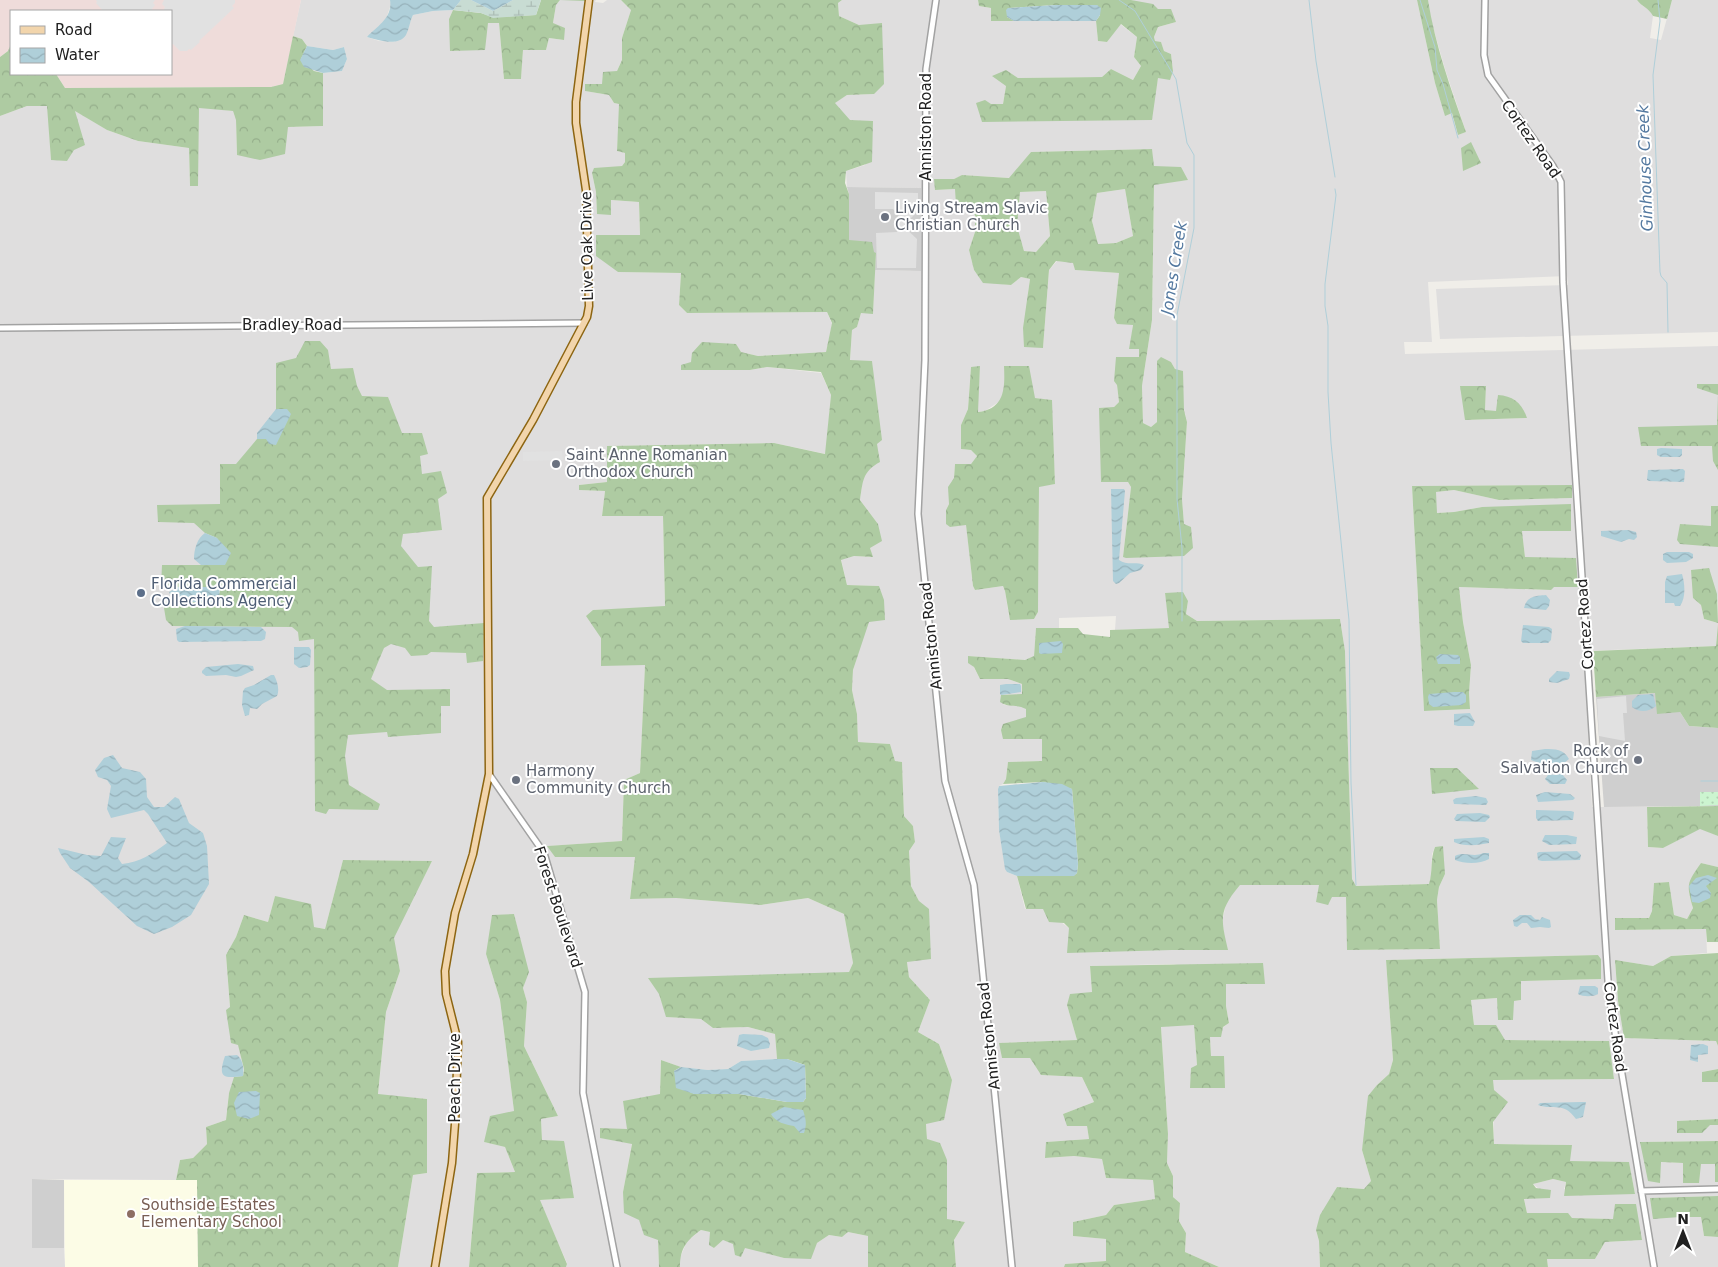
<svg xmlns="http://www.w3.org/2000/svg" width="1718" height="1267" viewBox="0 0 1718 1267" font-family="'DejaVu Sans',sans-serif">
  <style>
    .residential { fill: #dfdede; fill-rule: evenodd }
    .commercial { fill: #efdcda }
    .education { fill: #fcfce6 }
    .religious { fill: #cfcfcf }
    .forest { fill: url(#forest-crowns); fill-rule: evenodd }
    .wetland { fill: url(#wetland-marsh) }
    .park { fill: url(#park-dots) }
    .parking { fill: #e1e1e1 }
    .water { fill: url(#water-waves) }
    .lines { fill: none; stroke-linecap: round; stroke-linejoin: round }
    .stream { stroke: #afcfd9; stroke-width: 1 }
    .minor-casing { stroke: #a2a2a2; stroke-width: 8 }
    .major-casing { stroke: #8d6511; stroke-width: 9 }
    .minor { stroke: #fff; stroke-width: 5 }
    .major { stroke: #f2d5ac; stroke-width: 6 }
    .worship-dot { fill: #6b7280; stroke: #fff; stroke-width: 2 }
    .service-dot { fill: #5c6f8a; stroke: #fff; stroke-width: 2 }
    .education-dot { fill: #8d6e63; stroke: #fff; stroke-width: 2 }
    .labels { text-anchor: middle; dominant-baseline: central; stroke-width: 4; stroke-linejoin: round; paint-order: stroke }
    .street-label { font-size: 15px; fill: #212121; stroke: #fff }
    .worship-label { font-size: 15px; fill: #5b616d; stroke: #fff; text-anchor: start }
    .service-label { font-size: 15px; fill: #4e5e75; stroke: #fff; text-anchor: start }
    .education-label { font-size: 15px; fill: #785e54; stroke: #fff; text-anchor: start }
    .water-label { font-size: 16px; font-style: italic; fill: #5479a0; stroke: #fff }
  </style>
  <defs>
    <pattern id="forest-crowns" width="20" height="18" patternUnits="userSpaceOnUse" patternTransform="scale(1.25)"><rect width="20" height="18" fill="#aecba2"/><path d="M2 6a3 3 0 1 1 6 0M12 15a3 3 0 1 1 6 0" fill="none" stroke="#95ae8b"/></pattern>
    <pattern id="wetland-marsh" width="20" height="14" patternUnits="userSpaceOnUse" patternTransform="scale(1.25)"><rect width="20" height="14" fill="#c8dcd3"/><path d="M1 5h8M5 5V1M11 12h8M15 12V8" fill="none" stroke="#acbcb5"/></pattern>
    <pattern id="park-dots" width="8" height="8" patternUnits="userSpaceOnUse" patternTransform="scale(1.25)"><rect width="8" height="8" fill="#ccf4d0"/><path d="M2 2h.1M6 6h.1" fill="none" stroke="#afd1b2" stroke-width="1.8" stroke-linecap="round"/></pattern>
    <pattern id="water-waves" width="16" height="10" patternUnits="userSpaceOnUse" patternTransform="scale(1.25)"><rect width="16" height="10" fill="#afcfd9"/><path d="M0 5q4-4 8 0t8 0" fill="none" stroke="#96b1ba"/></pattern>
  </defs>
  <rect width="100%" height="100%" fill="#f0eee9"/>
  <!-- residential -->
  <path class="residential" d="M301,0H390L391,4L386,19L382,25L367,37L379,41L394,42L405,35L413,15L433,11L453,10L449,19L499,23L504,79H521L523,50H546L549,38L564,40L553,23L556,5L560,0H596L595,2L603,3L607,0H621L631,10L622,38V60L617,71L602,85L585,91L609,95L614,103L620,104L617,151L625,153V162L622,166L592,173L596,192L597,214L610,200L639,202L640,235H597L618,272L681,273L679,305L687,313L827,312L832,324L826,352L758,356L741,352L691,362L681,370H750L767,367L821,373L831,395L826,454L774,443L608,446L607,482L579,485V490L605,491L602,516H663L665,607L593,610L645,665L640,773L624,780L622,841L548,846L555,857H635L630,899L676,898L761,905L808,898L844,914L853,963L849,972L659,994L667,1017L701,1019L713,1028L748,1027L775,1034L777,1059L741,1061L728,1069L708,1070L681,1067L661,1060L660,1094L627,1129L601,1138L632,1143L623,1192L639,1220L658,1240L659,1267H566L567,1263L539,1200L574,1198L542,1140L541,1119L558,1116L524,1046L527,1002L523,988L528,972L514,914L486,954L500,1000L514,1111L484,1142L505,1147L515,1172L477,1173L469,1267H398L413,1175L427,1173V1099L378,1095L386,1012L400,971L393,938L432,861L343,860L325,929L314,927L275,896L268,922L244,915L236,937L226,956L230,1007L244,1069L229,1093L226,1120L206,1127L207,1144L193,1158L180,1160L176,1180L32,1179L33,1248H64L65,1267H0V116L27,106H48L51,160L74,110L107,130L138,141L189,148L190,186H198V107L233,111L236,120L237,155L288,127L323,126V73L342,71L347,59L344,47L333,50L307,46L302,39L293,36Z
    M842,0H978L979,6L991,8V21H1096L1098,41L1107,42L1120,24L1137,37L1134,57L1141,66L1133,80L1111,69L1102,77L1018,78L1006,70V86L1003,104H991L982,121L1155,94L1158,78L1173,71L1171,54L1164,51L1161,43L1155,41L1154,37L1158,27L1176,22L1158,9L1131,0H1417L1435,83L1445,115L1452,113L1458,135L1466,132L1445,69L1431,20L1428,0H1637L1643,6L1649,9L1653,16L1650,38L1661,40L1672,0H1718V332L1440,339L1436,289L1568,285L1567,276L1428,282L1432,342H1404L1405,354L1718,346V605L1717,594L1693,598L1701,605L1704,619L1718,623L1716,646L1584,651L1592,807H1647L1648,847L1663,848L1700,828L1718,836V867L1701,863L1689,894L1693,908L1687,919L1674,915L1669,882L1654,883L1652,911L1649,918L1615,919V930L1706,929L1707,953L1671,956L1653,966L1615,960L1618,1001L1624,1038L1716,1041L1718,1046V1069L1702,1072V1082H1718V1119L1677,1121V1133L1710,1125H1718V1141L1640,1142L1660,1162L1683,1163V1183L1701,1164H1715V1182H1718V1196L1651,1198L1680,1217H1701L1704,1236L1718,1237V1267H1548L1547,1259H1595L1605,1242L1641,1240L1613,1219L1572,1218L1567,1213H1527L1524,1198H1550L1533,1184L1553,1179L1566,1182L1564,1189L1635,1194L1629,1163L1569,1161L1571,1145L1494,1144L1493,1080L1614,1079L1609,1041L1504,1040L1474,1025L1471,1000L1497,998L1514,1001L1521,1000V981L1600,979L1601,959L1598,955L1386,960L1393,1060L1389,1074L1377,1085L1362,1150L1371,1181L1365,1189L1337,1187L1316,1230L1319,1241L1320,1267H1219L1185,1252L1186,1233L1179,1221L1180,1203L1173,1197V1176L1167,1163L1168,1134L1161,1026L1194,1024L1197,1065L1223,1056L1211,1057L1210,1037L1229,1023L1226,1006V983L1264,984L1173,964L1090,966L1092,992L1067,1005L1077,1040L1000,1043L1002,1058H1030L1041,1075L1082,1077L1094,1102L1063,1114L1087,1126L1089,1139L1046,1142V1158L1074,1156L1102,1159L1106,1178L1153,1180L1155,1199L1114,1205L1106,1215L1073,1222V1236L1107,1239L1106,1261L1065,1264L1064,1267H956L954,1240L965,1222L947,1220V1160L927,1139L926,1124L952,1080L939,1044L918,1032L930,1000L909,977L907,962L919,901L911,886L909,851L915,842L913,826L904,816L902,762L895,761L890,744L858,742L857,714L852,690L853,670L879,586L847,585L841,559L854,556L872,557L870,548L878,524L860,500L863,477L870,467L877,444L872,361H850L852,330L857,327L861,313H873L875,270L921,271V188L847,187L846,171L865,165L873,121H850L834,103L847,95L874,94L859,25L839,16L838,3ZM1152,149L1153,166L1188,180L1154,184L1152,320L1142,386L1143,423L1151,427L1157,422V361L1171,362L1175,369L1187,422L1182,499L1184,524L1123,557L1131,487L1128,482H1101L1114,407L1119,402L1117,385L1139,357V349H1130L1133,324H1118L1114,318L1119,273L1075,270L1074,263L1057,261L1049,270L1043,348L1028,293L1030,279L1021,277L1011,285L983,282L974,270L969,250L975,232V215L965,206L955,189L935,190V179H954L963,175L1010,178L1031,152ZM971,367H980L977,412L985,411L1000,401L1005,388L1035,398L1051,400L1055,484L1039,486L1038,612L1034,619L1009,616L1005,591L1003,586L975,590L973,586L966,524L950,527L946,510L949,504L954,479L955,464H971L977,456L971,450L962,449L961,425L968,409ZM1486,386L1485,410L1527,418L1465,420ZM1572,485V498L1499,500L1454,490L1436,492V513L1454,512L1482,507L1570,530L1522,531L1525,557L1550,590L1459,587L1463,622L1471,665L1469,693L1470,709L1424,711L1412,486ZM1165,593L1188,601L1186,614L1197,621L1340,619L1345,651L1352,879L1355,886L1429,884L1431,877L1432,854L1435,847L1445,874L1439,887L1437,900L1440,949L1347,950V897H1332L1319,885H1240L1227,900L1222,922L1227,950H1172L1069,928L1043,909H1025L1017,876L1007,872L999,830L998,789L999,786L1003,784L1006,779L1008,762L1042,761V739H1018L1026,717V708L1021,706L1003,705L1022,694V684L1008,679H980L968,656L1025,660L1034,656L1036,629L1059,628V618L1116,616L1115,630L1170,628Z
    M1125,189L1133,236L1116,243L1098,244L1092,221L1097,193Z
    M1046,191L1050,236L1036,252L1024,251L1017,226L1020,192Z
    M701,1230L710,1232L714,1248L723,1240L784,1258L817,1243L829,1235L842,1237L848,1232L868,1236V1267H680V1258L687,1241Z"/>
  <!-- commercial -->
  <path class="commercial" d="M0,0H301L283,84L271,87L65,88L56,74H171V11H11V44L8,51L0,57Z"/>
  <!-- education -->
  <path class="education" d="M64,1180H197L198,1267H65Z"/>
  <!-- religious -->
  <path class="religious" d="M847,187L921,188V271L875,270L876,254L849,241V194Z
    M1655,693L1680,712L1689,726L1718,728V806L1604,807L1596,697Z
    M32,1179L64,1180V1248H32Z"/>
  <!-- forest -->
  <path class="forest" d="M541,0H585V1L560,0L556,5L553,23L565,28L564,40L549,38L546,50H523L521,79H504L499,23H488L485,50L450,51L449,19L453,10L481,13L493,17L536,15Z
    M621,0H842L838,3L839,16L859,25L882,23L884,84L874,94L847,95L835,103L850,120L873,121L872,162L846,171L845,183L849,194V240L872,242L874,252L876,253L873,314L861,313L857,327L852,330L850,360L872,361L882,440L877,444L880,462C862,472 863,481 860,500L878,524L882,541L870,548L873,557L854,556L841,560L847,585L879,586L884,600L885,620L869,622L853,670L852,690L857,714L858,742L890,744L895,761L902,762L904,816L913,826L915,842L909,851L911,886L919,901L929,909L931,959L907,962L909,977L930,1000L918,1032L939,1044L952,1080L944,1120L926,1124L927,1139L940,1143L947,1160V1219L965,1222L954,1240L956,1267H868V1236L848,1232L842,1237L829,1235L817,1243L811,1259L784,1258L745,1248L741,1257L735,1255L733,1244L723,1240L714,1248L709,1245L710,1232L701,1230C687,1240 680,1248 680,1267H659L658,1240L644,1235L639,1220L624,1213L623,1192L632,1144L600,1138V1128L627,1129L623,1101L660,1094L661,1060L681,1067L674,1071L694,1094H739L787,1102H803L806,1098L805,1065L787,1059H777L775,1034L748,1027L713,1028L701,1019L666,1017L659,994L648,978L849,972L853,963L844,914L808,898L761,905L676,898L630,899L635,857H555L547,846L622,841L624,780L640,773L645,665L601,666V638L586,616L593,610L665,606L663,516H602L605,491L579,490V485L607,482V446L774,443L825,454L831,395L821,372L767,367L750,370H681V365L691,362L692,353L702,342L736,344L741,352L758,356L826,352L832,323L827,312L687,313L679,305L681,273L618,272L596,256V235H640L639,202L611,200V215L597,214L596,192L592,173L594,168L622,166L625,162V153L617,151L619,104L614,103L609,95L585,91V84H602L603,72L617,71L622,60V38L631,10Z
    M978,0H1131L1153,4L1158,9H1171L1176,22L1158,27L1154,37L1155,41L1161,42L1164,51L1171,54L1173,71L1170,80L1158,78L1152,120L982,122L976,103L985,100L991,104H1003L1006,86L992,76L1006,70L1018,78L1102,77L1111,69L1133,80L1141,66L1134,57L1137,37L1121,24L1107,42L1098,41L1096,21L1100,15L1097,5H1056L1008,8L1007,17L1014,21H991V8L979,6Z
    M1417,0H1428C1435,45 1451,89 1466,132L1458,135L1452,113L1445,116L1435,83Z
    M1637,0H1672L1667,19L1653,16C1648,7 1642,7 1637,0Z
    M293,36L302,39L307,46L301,59L314,71L323,73V126L288,127L285,154L260,160L237,155L236,120L233,111L199,108L198,186H190L189,148L138,141L107,130L75,111L85,145L74,150L67,161L51,160L47,106H27L0,116V57L8,51L11,44V74H56L65,88L271,87L283,84Z
    M1471,142L1481,163L1463,171L1461,148Z
    M1152,149L1154,166L1181,167L1188,180L1154,185L1152,320L1142,386L1143,423L1151,427L1157,422V361L1161,357L1171,362L1175,369L1183,371L1184,410L1187,422L1182,499L1184,524L1191,527L1193,548L1184,556L1126,558L1123,557L1131,487L1128,482H1101L1099,408L1114,407L1119,402L1117,385L1114,381L1116,357H1139V349H1129L1133,325L1117,324L1114,318L1119,273L1075,270L1073,263L1056,261L1049,270L1043,348L1024,347L1023,328L1030,279L1021,277L1011,285L983,283L974,270L969,250L975,232V215L965,206L956,205L955,189L935,190L934,179H954L962,175L1009,178L1031,152ZM1125,189L1133,236L1116,243L1098,244L1092,221L1097,193ZM1046,191L1050,236L1036,252L1024,251L1017,226L1020,192Z
    M305,341H320L328,350L331,369L353,368L357,386L362,396L388,397L402,433H422L428,454L420,456L422,474L441,471L447,493L438,499L442,530L403,534L401,546L418,567L432,566L429,621L434,627L484,623L483,661L467,663L466,653L431,652L427,655L411,656L405,648L391,644L384,648L371,679L387,690L450,689V706H441V733L388,737L387,732L348,735L345,756L349,785L380,804L378,810L329,809L326,814L315,811L314,639L299,641L298,632L292,627L172,626L166,620L163,602H215L220,592L219,587H161L162,565H225L217,538L205,533L194,523L158,522L157,505L220,504V464H236L257,439H266L287,409H276V363L296,358Z
    M980,366L978,412C1005,409 1005,388 1004,366H1029L1035,398L1052,400L1055,484L1039,487L1038,612L1034,619L1010,620L1005,591L1003,586L975,590L973,586L966,525L950,527L946,524V510L949,504L948,487L954,478L955,464H971L977,456L971,450L961,449V425L968,409L971,367Z
    M1697,384H1718V470L1713,461L1712,446H1641L1638,427L1717,425L1718,395L1697,388Z
    M1460,386H1486L1485,410L1496,411L1498,395C1513,396 1522,403 1527,418L1465,420Z
    M1572,485V498L1499,500L1454,490L1436,492L1437,513L1454,512L1482,507L1571,504V531H1522L1525,557L1576,558L1578,587H1554L1551,590L1459,587L1463,622L1471,665L1469,693L1470,709L1424,711L1412,486Z
    M1711,506H1718V547L1680,544L1677,540L1680,524L1711,526Z
    M1709,568L1717,594L1718,623L1704,619L1701,605L1693,598L1691,570Z
    M1183,592L1188,601L1186,614L1197,621L1340,619L1345,651L1352,879L1356,886L1429,884C1433,872 1430,859 1435,847L1443,846L1445,874L1439,887L1437,900L1440,949L1347,950L1346,897H1332L1328,905L1316,902L1319,885H1240C1218,911 1221,919 1228,950H1172L1067,953L1069,928L1064,923L1049,922L1043,909H1026L1017,876H1073L1077,873L1078,864L1072,789L1043,782L1003,784L1006,779L1008,762L1042,761V739H1003L1001,730L1003,724L1026,717V709C1018,704 1008,708 1000,702L1001,695L1022,694V684L1008,679H980L974,667L968,663V656L1025,660L1034,656L1036,628H1078L1083,634L1110,637V630L1169,628L1165,593Z
    M1718,624V728L1689,726L1680,712L1657,714L1655,693L1596,697L1593,651L1716,646Z
    M1430,768H1457L1479,789L1432,794Z
    M1718,806V836L1700,829L1663,848L1648,847L1647,807Z
    M343,860L432,861L394,938L400,971L386,1012L378,1094L427,1099V1173L413,1175L398,1267H198L197,1180H176L180,1160L193,1158L207,1144L206,1127L226,1120L229,1093L234,1077L243,1076L244,1069L238,1045L231,1043L226,1010L230,1007L226,955L236,937L244,915L268,922L275,896L311,904L314,927L325,929Z
    M1701,863L1718,867V942H1707L1706,929L1615,930V918H1649L1652,911L1654,883L1669,882L1674,915L1687,919L1693,908C1686,884 1687,883 1701,863Z
    M514,914L529,972L523,988L527,1002L524,1046L558,1116L541,1119L542,1140L564,1141L574,1198L540,1200L567,1264L566,1267H469L477,1173L515,1172L505,1147L484,1142L490,1116L514,1111L500,1000L486,954L492,915Z
    M1718,953V1046L1716,1041L1624,1038L1618,1001L1615,960L1653,966L1671,956Z
    M1598,955L1601,959V979L1521,981V1000L1514,1001L1513,1020H1498L1497,998L1471,1000L1474,1025H1496L1505,1040L1609,1041L1614,1079L1493,1080L1494,1090L1508,1102L1493,1122L1494,1144L1572,1145L1570,1161L1629,1162L1635,1194L1564,1196L1566,1182L1553,1179L1533,1184L1536,1188L1551,1190L1550,1198L1524,1199L1527,1213H1568L1572,1218L1613,1219L1615,1204H1636L1642,1240L1605,1242L1595,1259H1547L1548,1267H1320L1319,1241L1316,1230L1320,1215L1337,1187L1364,1189L1371,1181L1362,1150L1368,1096L1377,1085L1389,1074L1393,1060L1386,960Z
    M1263,963L1265,984H1226V1006L1229,1023L1223,1027L1221,1037H1210L1211,1056H1224L1225,1088H1190L1191,1068L1197,1065L1194,1025L1161,1027L1168,1134L1167,1163L1173,1176V1197L1180,1203L1179,1221L1186,1233L1185,1252L1219,1267H1064L1065,1264L1106,1261V1239L1073,1236V1222L1106,1215L1114,1205L1155,1199L1153,1180L1106,1178L1102,1159L1074,1156L1045,1158L1046,1142L1089,1139L1087,1126H1067L1063,1114L1094,1102L1082,1077L1041,1075L1030,1058H1002L999,1043L1077,1040L1067,1005L1070,994L1092,992L1090,966Z
    M1718,1069V1082H1702V1072Z
    M1718,1119V1125H1710L1702,1133H1677V1121Z
    M1718,1141V1182H1715V1164H1701L1699,1183H1683V1163L1661,1162L1660,1183L1648,1181L1640,1142Z
    M1718,1196V1237L1704,1236L1701,1217H1680L1653,1219L1650,1198Z"/>
  <!-- wetland -->
  <path class="wetland" d="M461,0H471L493,11L513,0H541L536,15L493,18L481,13L453,10Z"/>
  <!-- park -->
  <path class="park" d="M1700,792H1718V805L1700,806Z"/>
  <!-- parking -->
  <path class="parking" d="M96,0H155L153,3L155,5L152,9L154,11H103L96,3L97,2Z
    M164,0H235V3L232,6L234,8L199,41L200,42L191,50L189,49L187,51H180L173,44L171,45V11H163L165,7L162,4Z
    M875,192L918,193V211L903,226L917,239L916,268H877L876,233L897,232L896,219L899,215L893,209H875Z
    M562,451L563,460L523,461V452Z
    M1626,696L1627,713H1623L1625,741L1599,736L1597,699Z"/>
  <!-- water -->
  <path class="water" d="M390,0H461L453,10L433,11L413,15C410,21 409,29 406,35C398,47 378,40 367,37C377,26 393,18 390,0Z
    M471,0H513L493,11Z
    M1056,5H1097L1101,8L1100,15L1096,21H1014L1007,17L1006,10L1008,8Z
    M307,46L333,50L344,47L347,59L342,71L323,73L304,67L300,60Z
    M276,409H287L291,414L276,445L269,444L266,439H257V433Z
    M1661,448L1682,449V455L1680,457H1661L1657,455V449Z
    M1683,469L1685,471L1684,482L1649,481L1647,480L1648,470Z
    M1111,489H1124L1125,491L1119,560C1127,566 1136,561 1144,565L1141,570L1130,573L1119,583L1116,584L1113,581Z
    M1628,530L1636,532L1637,537L1634,540L1629,539L1621,542L1601,536V531Z
    M205,533L217,538L231,553L225,565H201L194,559C194,550 197,538 205,533Z
    M1667,552H1689L1693,554V558L1686,562L1667,563L1663,560V554Z
    M1682,574C1685,584 1686,598 1680,606H1675L1674,603H1665V582L1667,576Z
    M178,587H219C220,593 220,598 215,602H174L169,592Z
    M1546,595L1550,600L1549,606L1546,610L1524,608C1527,596 1535,596 1546,595Z
    M1523,625L1549,627L1552,629L1551,640L1548,643H1523L1521,641Z
    M185,626L261,627L266,632L265,639L261,641L179,642L177,640L176,629Z
    M1061,641L1063,644L1062,653L1041,654L1039,653V643Z
    M294,647H309L311,650L310,665L307,667L299,668L294,664Z
    M1440,654L1458,655L1460,657V664H1438L1436,657Z
    M238,664L253,666L254,670L241,676L236,677L226,675L206,676L202,673V671L206,667Z
    M1557,671L1569,672L1570,675L1569,679L1557,683L1549,682V679Z
    M271,675H274C277,681 280,689 277,696L262,704L257,709L250,708L249,715L245,716L242,705L243,691L245,688L254,685Z
    M1006,684H1020L1021,686V692L1001,695L1000,694V685Z
    M1454,692H1463L1466,695V702L1462,705L1433,707L1429,704L1428,697L1429,694Z
    M1653,694L1656,706C1649,712 1639,713 1632,707V701L1638,695Z
    M1470,713L1475,722L1473,726H1458L1454,725V714Z
    M1545,749C1555,749 1564,749 1569,759L1564,763H1539L1531,760L1532,751Z
    M113,755L122,768L140,772L146,779L147,797L154,807H164L175,797L179,799L189,823L203,833L207,846L209,884L191,915L172,927L154,934L137,926L89,882L70,868L60,853L58,848L87,855L101,856L111,837L126,838L118,858L122,864C140,862 152,854 167,843L148,814L144,810L111,818L107,809L111,786L107,780L98,777L95,770L104,758Z
    M1562,774L1567,780L1565,784H1550L1545,779L1548,775Z
    M1043,782L1062,784L1072,789L1078,864L1077,873L1074,876H1017L1007,872L1005,869L999,830L998,789L999,786Z
    M1545,792L1570,794L1575,798L1573,800L1538,802L1536,795Z
    M1476,796L1486,798L1488,802L1486,805L1454,804L1453,800L1456,798Z
    M1536,810L1571,811L1574,812L1573,820L1538,821L1536,818Z
    M1480,813L1489,815L1490,817L1485,822L1456,821L1454,819L1457,814Z
    M1545,835H1567L1577,837L1576,844L1549,845L1542,841Z
    M1484,837L1489,839V843C1479,845 1464,847 1454,842V839Z
    M1577,851L1581,855L1580,860L1542,861L1538,860L1537,853L1539,852Z
    M1483,853H1489V859C1480,864 1465,864 1455,860V856C1464,851 1474,858 1483,853Z
    M1708,875L1717,878L1706,886L1711,893L1710,898L1699,903L1692,902L1689,886L1696,878Z
    M1520,915H1531L1535,919L1540,920L1542,917L1550,920L1551,927L1549,928L1540,927L1531,928L1527,923H1522L1517,927L1514,926L1513,920Z
    M1580,986H1595L1598,988V994C1593,997 1583,997 1578,994Z
    M743,1034L762,1035L768,1038L770,1044L769,1048L751,1051L737,1046L739,1035Z
    M1703,1044L1708,1046V1054L1698,1055V1062L1690,1060L1691,1045Z
    M237,1055C243,1060 244,1068 243,1076C222,1079 218,1077 225,1056Z
    M777,1059H787L805,1065L806,1098L803,1102H787L739,1094H694L676,1088L674,1071L681,1067L708,1070L728,1069L741,1061Z
    M256,1091L260,1093L259,1115L249,1119L237,1116L234,1103L239,1092Z
    M1581,1102H1586L1583,1117L1576,1119C1563,1101 1555,1111 1538,1105L1540,1103Z
    M784,1107L803,1110C806,1119 807,1124 804,1133H800L794,1126C786,1125 775,1122 771,1114Z"/>
  <g class="lines">
    <!-- stream -->
    <path class="stream" d="M1119,0L1135,11L1176,79L1187,143L1194,155V228L1177,315V499L1182,548V621
      M1309,0L1316,61L1335,177
      M1420,0L1435,47L1437,70L1443,84L1458,138
      M1658,0L1660,21L1653,75L1660,272L1661,276L1667,283L1668,332
      M1335,189L1336,195L1325,284V306L1328,326V392L1331,443L1349,620L1351,783L1356,885
      M1701,781H1718"/>
    <defs>
      <path id="minor" d="M936,0L926,69L925,360L918,514L945,781L974,885L1012,1267
        M1485,0L1484,55L1488,75L1553,166L1561,182L1563,282L1609,996L1654,1267
        M0,328L584,323
        M489,774L544,853L585,992L583,1093L617,1267
        M1641,1191L1718,1189"/>
      <path id="major" d="M435,1267L452,1163L455,1124L458,1042L446,994L445,971L455,913L473,854L489,774L487,498L533,420L587,317L589,306L586,190L576,123V102L589,0"/>
    </defs>
    <!-- minor casing -->
    <use href="#minor" class="minor-casing"/>
    <!-- major casing -->
    <use href="#major" class="major-casing"/>
    <!-- minor -->
    <use href="#minor" class="minor"/>
    <!-- major -->
    <use href="#major" class="major"/>
  </g>
  <!-- markers -->
  <g class="worship-dot">
    <circle cx="885" cy="217" r="5"/>
    <circle cx="556" cy="464" r="5"/>
    <circle cx="1638" cy="760" r="5"/>
    <circle cx="516" cy="780" r="5"/>
  </g>
  <circle class="service-dot" cx="141" cy="593" r="5"/>
  <circle class="education-dot" cx="131" cy="1214" r="5"/>
  <g class="labels">
    <!-- street labels -->
    <g class="street-label">
      <text transform="translate(926 127) rotate(-90)">Anniston Road</text>
      <text transform="translate(1531 139) rotate(55)">Cortez Road</text>
      <text transform="translate(587 246) rotate(-91)">Live Oak Drive</text>
      <text x="292" y="325">Bradley Road</text>
      <text transform="translate(1585 624) rotate(-94)">Cortez Road</text>
      <text transform="translate(931 636) rotate(-96)">Anniston Road</text>
      <text transform="translate(558 907) rotate(72)">Forest Boulevard</text>
      <text transform="translate(1615 1027) rotate(82)">Cortez Road</text>
      <text transform="translate(989 1036) rotate(-96)">Anniston Road</text>
      <text transform="translate(455 1078) rotate(-90)">Peach Drive</text>
    </g>
    <!-- worship labels -->
    <g class="worship-label">
      <text x="895" y="208">Living Stream Slavic<tspan x="895" dy="17">Christian Church</tspan></text>
      <text x="566" y="455">Saint Anne Romanian<tspan x="566" dy="17">Orthodox Church</tspan></text>
      <text x="1628" y="751" text-anchor="end">Rock of<tspan x="1628" dy="17">Salvation Church</tspan></text>
      <text x="526" y="771">Harmony<tspan x="526" dy="17">Community Church</tspan></text>
    </g>
    <!-- service labels -->
    <g class="service-label">
      <text x="151" y="584">Florida Commercial<tspan x="151" dy="17">Collections Agency</tspan></text>
    </g>
    <!-- education labels -->
    <g class="education-label">
      <text x="141" y="1205">Southside Estates<tspan x="141" dy="17">Elementary School</tspan></text>
    </g>
    <!-- water labels -->
    <g class="water-label">
      <text transform="translate(1645 168) rotate(-92)">Ginhouse Creek</text>
      <text transform="translate(1174 268) rotate(-81)">Jones Creek</text>
    </g>
  </g>
  <!-- legend -->
  <rect x="10" y="10" width="162" height="65" fill="#ffffff" stroke="#a6a6a6"/>
  <rect x="20" y="26" width="25" height="8" fill="#f2d5ac" stroke="#a6a6a6"/>
  <text x="55" y="35" font-size="15" fill="#212121">Road</text>
  <rect x="20" y="48" width="25" height="15" fill="url(#water-waves)" stroke="#a6a6a6"/>
  <text x="55" y="60" font-size="15" fill="#212121">Water</text>
  <!-- north arrow -->
  <g transform="translate(1683 1232)" stroke="#ffffff" stroke-width="4" paint-order="stroke">
  <path d="M0-4L9 19L0 12L-9 19Z" fill="#212121"/>
  <text y="-8" font-size="14" font-weight="bold" text-anchor="middle" fill="#212121">N</text>
  </g>
</svg>
